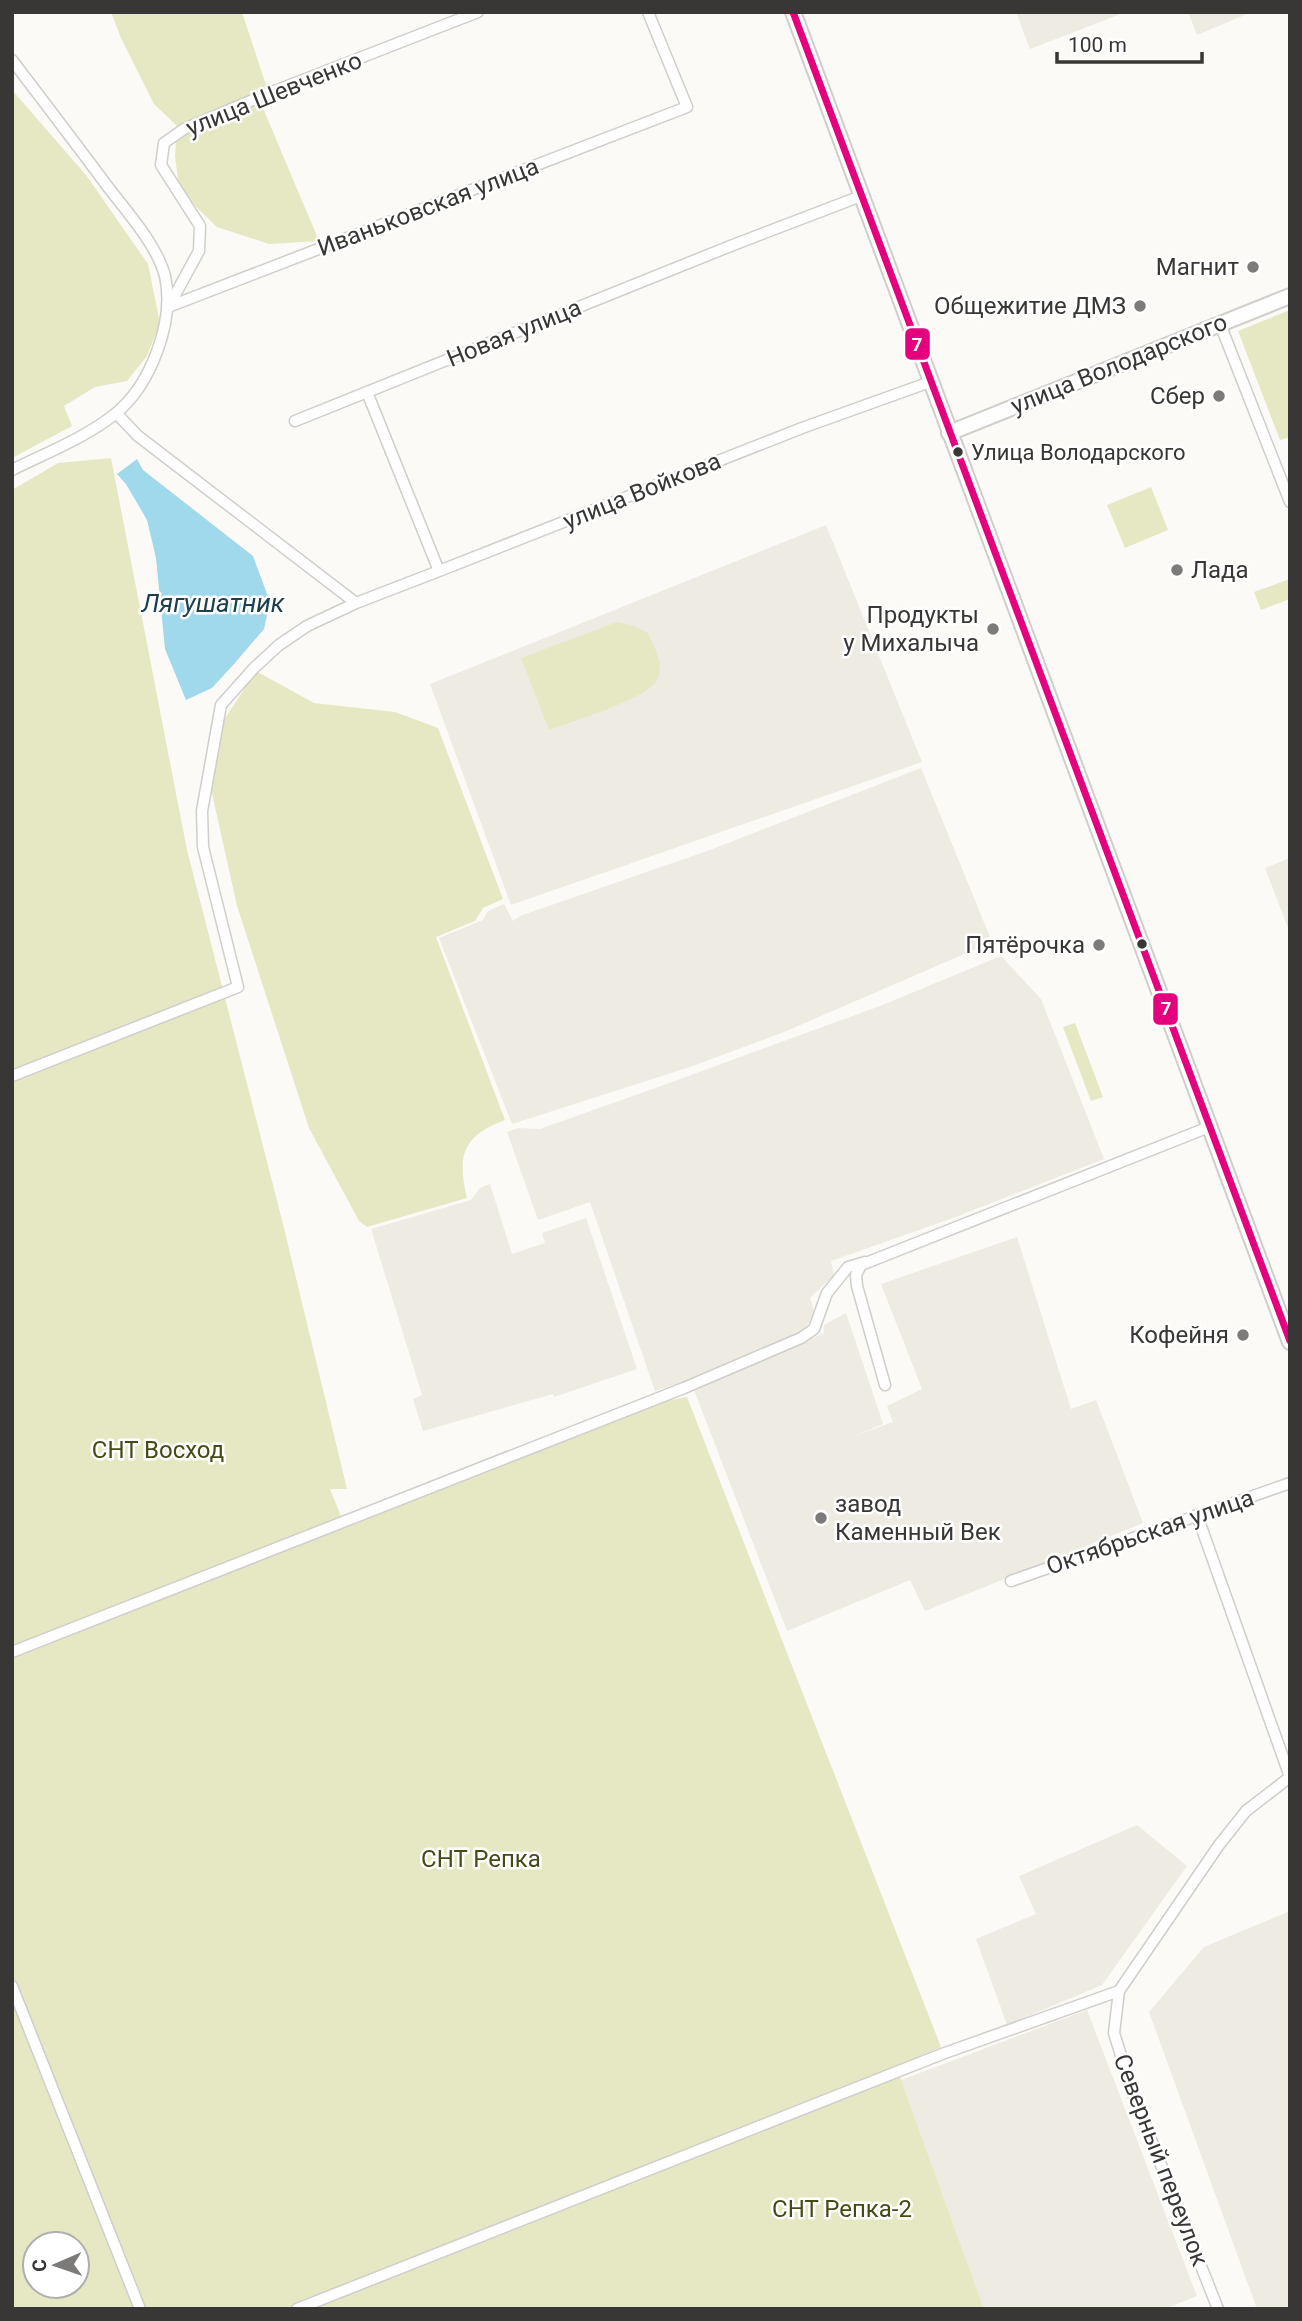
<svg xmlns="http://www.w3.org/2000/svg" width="1302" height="2321" viewBox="0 0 1302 2321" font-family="Roboto,sans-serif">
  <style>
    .built { fill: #edebe2 }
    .green { fill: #e6e8c3; fill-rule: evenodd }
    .water { fill: #a0d8ec }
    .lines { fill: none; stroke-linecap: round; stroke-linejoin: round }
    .minor-casing { stroke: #cfcecb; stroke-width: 13 }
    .secondary-casing { stroke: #cfcecb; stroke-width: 18 }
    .minor { stroke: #fefefe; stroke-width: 10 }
    .secondary { stroke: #fefefe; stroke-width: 14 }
    .bus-1-casing { stroke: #fff; stroke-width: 12 }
    .bus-1 { stroke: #e5007d; stroke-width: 7 }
    .poi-dot { fill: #7c7b79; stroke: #fff; stroke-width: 2.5 }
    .bus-dot { fill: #383735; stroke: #fff; stroke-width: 2.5 }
    .labels { text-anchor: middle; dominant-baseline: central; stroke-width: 5; stroke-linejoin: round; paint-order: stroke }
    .bus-label { font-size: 22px; fill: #383735; stroke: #fff; text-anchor: start }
    .street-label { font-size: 24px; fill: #383735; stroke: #fff }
    .poi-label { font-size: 24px; fill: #383735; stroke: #fff; text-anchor: end }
    .park-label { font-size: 24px; fill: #484a16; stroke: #fff }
    .water-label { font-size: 26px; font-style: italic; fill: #1b404e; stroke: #fff }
    .line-badge { stroke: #fff; stroke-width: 2.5 }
    .badge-label { font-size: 19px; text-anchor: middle; font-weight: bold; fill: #fff }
  </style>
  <rect width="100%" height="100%" fill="#fbfaf6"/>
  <!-- built -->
  <path class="built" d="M1016,12H1126L1030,49Z
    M1188,12H1252L1197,35Z
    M826,525L922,762L511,905L430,684Z
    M921,768L992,942L784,1032L690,1067L512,1124L439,938L483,920L488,911L504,904L513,921L520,916L710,850Z
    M1290,858V933L1265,868Z
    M1001,956L1041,999L1104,1159L953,1218L831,1261L834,1275L810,1298L815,1314L804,1330L691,1380L655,1391L590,1202L538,1220L507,1132L519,1128L540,1129L661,1086L880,1006Z
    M490,1184L512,1254L545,1243L542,1233L586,1218L637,1369L554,1397L553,1394L423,1431L413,1399L422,1395L371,1229L471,1200L480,1188Z
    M1017,1237L1071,1409L1096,1400L1143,1523L925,1611L910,1580L787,1631L694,1390L824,1333V1325L846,1313L883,1424L854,1436L893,1422L887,1406L922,1389L881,1284Z
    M1137,1825L1187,1866L1102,1985L1007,2025L976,1939L1036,1914L1019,1876Z
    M1290,1911V2309H1257L1149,2012L1204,1947Z
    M1087,2010L1197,2296L1164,2309H984L901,2080Z"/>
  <!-- green -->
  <path class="green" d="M111,12H242L267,88L260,101L319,241L269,244L217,227L195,206L179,186L175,157L177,126L154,104L121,38Z
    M12,90L86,175L148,264L160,323L147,356L127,381L95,387L64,406L72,426L12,458Z
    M1290,310V437L1280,440L1238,331Z
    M111,458L187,850L282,1220L347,1489H330L345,1526L651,1404L687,1397L941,2047L896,2066L984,2309H12V490L58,463ZM35,2244H77V2286H35Z
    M1151,487L1168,530L1125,548L1107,505Z
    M1290,579V599L1261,610L1254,592Z
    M617,622L634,626L648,633C654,647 665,664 657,680C649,698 571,722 549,730L521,658Z
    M256,671L314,703L395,712L438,728L503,899L483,908L475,921L436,937L505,1120C462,1136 457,1156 467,1198L367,1227L359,1221L309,1128L237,906L209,780L218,729Z
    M1075,1023L1103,1097L1091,1101L1063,1027Z"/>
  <!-- water -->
  <path class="water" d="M137,459L143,470L253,556L270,602L264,629L234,664L212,688L186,700L165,649L156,558L147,520L126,484L117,474Z"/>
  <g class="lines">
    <defs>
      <path id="minor" d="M12,60C44,102 76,144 108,187C127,212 157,245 165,276C175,321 151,385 115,414C85,438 46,453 12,470
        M169,306L199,251L200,226L161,165L164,143L184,129L267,94L478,12
        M168,307L687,107L648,12
        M1220,324L1290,502
        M367,392L439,571
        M116,413L138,436L356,603
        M295,421L733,245L861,196
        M12,1076L238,987L203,847L202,811L221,705L254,668L279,645L307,626L356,603L439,571L802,428L930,382
        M885,1385L857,1286L856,1275L861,1265L1209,1127
        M1197,1515L1290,1777
        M1011,1581L1290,1483
        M12,1652L684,1388L801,1338L814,1329L827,1293L848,1267L865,1262
        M12,1986L140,2309
        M297,2309L942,2054L1119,1991
        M1218,2309L1133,2094L1114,2033L1119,1991L1219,1845L1246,1811L1290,1777"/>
      <path id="secondary" d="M793,12L1290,1342
        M949,433L1290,296"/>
    </defs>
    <!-- minor casing -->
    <use href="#minor" class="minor-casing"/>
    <!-- secondary casing -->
    <use href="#secondary" class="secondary-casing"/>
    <!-- minor -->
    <use href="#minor" class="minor"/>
    <!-- secondary -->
    <use href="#secondary" class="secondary"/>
    <defs>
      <path id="bus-1" d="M793,12L1290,1341"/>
    </defs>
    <!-- bus-1 casing -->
    <use href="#bus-1" class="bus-1-casing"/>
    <!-- bus-1 -->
    <use href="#bus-1" class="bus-1"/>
  </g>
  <!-- markers -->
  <g class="poi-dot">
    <circle cx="1253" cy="267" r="7"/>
    <circle cx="1140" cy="306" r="7"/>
    <circle cx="1219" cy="396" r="7"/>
    <circle cx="1177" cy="570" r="7"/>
    <circle cx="993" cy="629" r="7"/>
    <circle cx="1099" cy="945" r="7"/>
    <circle cx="1243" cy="1335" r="7"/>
    <circle cx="821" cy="1518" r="7"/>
  </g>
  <g class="bus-dot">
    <circle cx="958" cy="452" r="6"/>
    <circle cx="1142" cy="944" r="6"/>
  </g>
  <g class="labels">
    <!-- bus labels -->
    <g class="bus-label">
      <text x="971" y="452">Улица Володарского</text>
    </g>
    <!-- street labels -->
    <g class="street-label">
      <text transform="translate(274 94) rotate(-22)">улица Шевченко</text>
      <text transform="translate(428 207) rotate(-21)">Иваньковская улица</text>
      <text transform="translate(514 333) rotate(-22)">Новая улица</text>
      <text transform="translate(1119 364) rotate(-22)">улица Володарского</text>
      <text transform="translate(642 491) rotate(-22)">улица Войкова</text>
      <text transform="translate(1150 1532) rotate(-19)">Октябрьская улица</text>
      <text transform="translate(1161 2160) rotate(69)">Северный переулок</text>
    </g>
    <!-- poi labels -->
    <g class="poi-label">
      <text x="1239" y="267">Магнит</text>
      <text x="1126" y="306">Общежитие ДМЗ</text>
      <text x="1205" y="396">Сбер</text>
      <text x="1191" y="570" text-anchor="start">Лада</text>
      <text x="979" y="615">Продукты<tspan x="979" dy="28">у Михалыча</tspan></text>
      <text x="1085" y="945">Пятёрочка</text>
      <text x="1229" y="1335">Кофейня</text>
      <text x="835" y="1504" text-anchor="start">завод<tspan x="835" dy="28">Каменный Век</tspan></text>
    </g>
    <!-- park labels -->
    <g class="park-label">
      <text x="158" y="1450">СНТ Восход</text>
      <text x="481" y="1859">СНТ Репка</text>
      <text x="842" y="2209">СНТ Репка-2</text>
    </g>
    <!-- water labels -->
    <g class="water-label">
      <text x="213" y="603">Лягушатник</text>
    </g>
  </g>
  <g class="line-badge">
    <rect x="904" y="327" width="27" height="34" rx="7" fill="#e5007d"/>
    <rect x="1152" y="992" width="27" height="34" rx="7" fill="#e5007d"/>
  </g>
  <g class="badge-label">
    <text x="917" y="351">7</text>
    <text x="1166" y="1015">7</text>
  </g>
  <!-- border -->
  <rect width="1302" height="2321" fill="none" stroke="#383735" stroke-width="28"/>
  <!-- north arrow -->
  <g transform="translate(56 2265) rotate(268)"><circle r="33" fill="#ffffff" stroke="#afafae" stroke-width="2"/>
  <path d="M0-5L12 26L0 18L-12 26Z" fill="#7c7b79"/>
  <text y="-10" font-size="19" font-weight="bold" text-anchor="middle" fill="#383735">С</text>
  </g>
  <!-- scale -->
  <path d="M1057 52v10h145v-10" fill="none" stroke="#383735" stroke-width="3.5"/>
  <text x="1068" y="52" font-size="21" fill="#383735" stroke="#ffffff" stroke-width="5" paint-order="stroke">100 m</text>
</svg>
